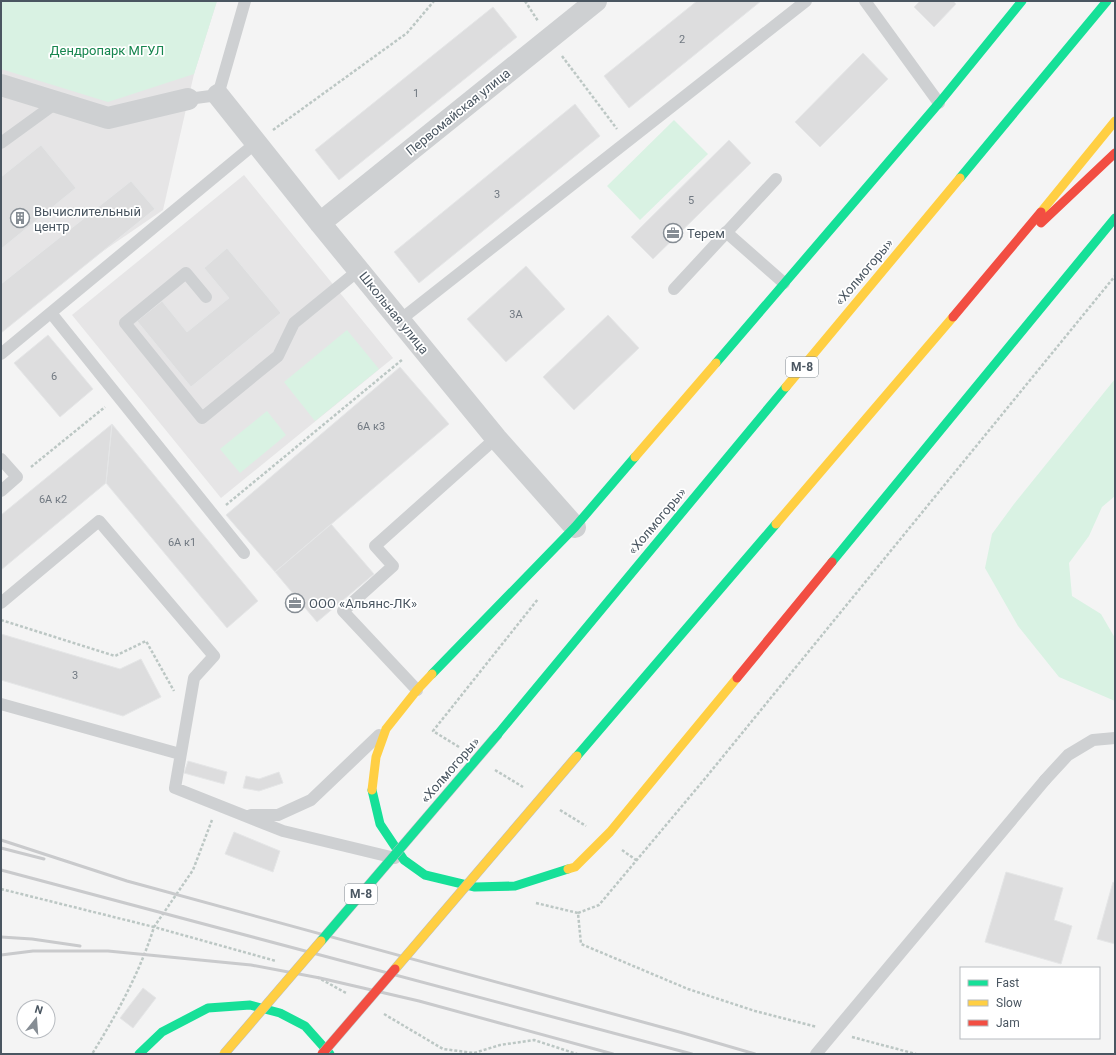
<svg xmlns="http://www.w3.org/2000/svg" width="1116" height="1055" viewBox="0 0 1116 1055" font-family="Roboto,sans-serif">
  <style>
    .education { fill: #e6e5e6 }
    .green { fill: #d9f2e3 }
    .building { fill: #ddddde; stroke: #e5e6e7 }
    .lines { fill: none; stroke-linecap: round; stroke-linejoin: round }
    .path { stroke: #bcc7c4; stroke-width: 2.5; stroke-dasharray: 3 2; stroke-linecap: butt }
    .lane { stroke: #ced0d2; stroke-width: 12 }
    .street { stroke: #ced0d2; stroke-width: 22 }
    .fast { stroke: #16e098; stroke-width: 9 }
    .slow { stroke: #ffcf43; stroke-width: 9 }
    .jam { stroke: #f24e42; stroke-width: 9 }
    .rail { stroke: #c9cacc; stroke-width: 3 }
    .fast-bridge-casing { stroke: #b9bec3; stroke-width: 10; stroke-linecap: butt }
    .slow-bridge-casing { stroke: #b9bec3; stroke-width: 10; stroke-linecap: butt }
    .jam-bridge-casing { stroke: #b9bec3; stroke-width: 10; stroke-linecap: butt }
    .lane-bridge { stroke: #ced0d2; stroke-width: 12 }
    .fast-bridge { stroke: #16e098; stroke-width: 9 }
    .slow-bridge { stroke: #ffcf43; stroke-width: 9 }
    .jam-bridge { stroke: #f24e42; stroke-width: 9 }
    .labels { text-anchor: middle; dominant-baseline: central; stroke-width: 3.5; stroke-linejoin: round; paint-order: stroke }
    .number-label { font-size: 11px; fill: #707881 }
    .shield { fill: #fff; stroke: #808990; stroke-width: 1 }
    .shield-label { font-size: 12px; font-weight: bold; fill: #4a5661 }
    .park-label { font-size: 13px; fill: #17864f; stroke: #fff }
    .street-label { font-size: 13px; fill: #4a5661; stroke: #fff }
    .poi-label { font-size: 13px; fill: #4a5661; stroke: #fff; text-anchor: start }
  </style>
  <rect width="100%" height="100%" fill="#f4f4f4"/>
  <!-- education -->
  <path class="education" d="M1,1H217L194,74L163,210L1,321Z
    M244,175L393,358L221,498L72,315Z"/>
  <!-- green -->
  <path class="green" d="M1,1H217L194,74L108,102L1,69Z
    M674,120L708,154L640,220L607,186Z
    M347,330L379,369L315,421L284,382Z
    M1115,379V496L1102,507L1089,536L1069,563L1072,596L1101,614L1115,638V701L1059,677L1018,626L985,568L992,534L1014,504Z
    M267,411L286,435L240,473L220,449Z"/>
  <!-- building -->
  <path class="building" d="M697,1H761L629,108L604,76Z
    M920,1H953L956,4L934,27L914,7Z
    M493,7L517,37L339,180L315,150Z
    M863,53L888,79L820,147L795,122Z
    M575,104L600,136L419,283L394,252Z
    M729,140L751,163L653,259L631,237Z
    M41,145L76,188L1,249V177Z
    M131,181L155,209L1,333V284Z
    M227,248L281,313L191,387L137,321L162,301L187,332L229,298L204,268Z
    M526,266L565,309L506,362L467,319Z
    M608,315L639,348L574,410L543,377Z
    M48,335L93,389L60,417L14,363Z
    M400,367L449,424L275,572L226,515Z
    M112,424L106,483L1,570V515Z
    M112,424L258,601L227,628L106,483Z
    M331,524L374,574L317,622L275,572Z
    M1,634L120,669L141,659L161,697L123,716L1,680Z
    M188,761L227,772L224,784L184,773Z
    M279,772L283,783L259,791L243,788L246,776L259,779Z
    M234,832L280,851L273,872L225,854Z
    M1006,872L1063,888L1054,920L1072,926L1061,964L985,942Z
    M1113,882L1115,883V944L1097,939Z
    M143,988L156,998L133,1028L120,1018Z"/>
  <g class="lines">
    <!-- path -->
    <path class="path" d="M525,1L538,21
      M562,56L617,129
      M273,130L407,33L434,1
      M31,467L105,407
      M226,505L403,359
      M1,620L115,656L146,641L174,691
      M459,747L433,731L538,599
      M495,770L523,787
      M560,810L586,826
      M212,820L193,870L154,927L276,961
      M622,850L636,860
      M1,889L154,927C140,972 117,1014 92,1054
      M536,903L578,913L581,944L688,989L755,1011L817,1027
      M578,913L599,905L703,781L1115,276
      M317,977L346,993
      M384,1014L443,1049L474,1053L500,1045L534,1040L577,1054
      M852,1037L916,1054"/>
    <!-- lane -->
    <path class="lane" d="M865,1L939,103
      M188,99L218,95L245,1
      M1,143L56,103
      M726,232L784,283
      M674,289L776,179
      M206,297L186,273L125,323L202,418L278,356L294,323L359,270
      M51,313L244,553
      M400,320L806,1
      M1,354L257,142
      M1,459L17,477L1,491
      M1,603L99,521L214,656L194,678L175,788L283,831L395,858
      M417,690L343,611L393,566L375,546L496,438
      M1,704L180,754
      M1045,780L1068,755L1093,740L1115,738
      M251,815H278L311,800L379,735"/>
    <!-- street -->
    <path class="street" d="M1,85L108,118L188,99
      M218,95L320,223L496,438L575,527
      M320,223L596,1"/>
    <!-- fast -->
    <path class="fast" d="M960,178L1107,1
      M716,363L939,103L1022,1
      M832,562L1115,218
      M432,674L575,527L635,457
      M498,734L786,387
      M577,756L776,524
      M372,790L380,824L404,860L425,875L475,887L515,886L568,869
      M139,1054L162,1032L208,1008L250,1005L280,1013L305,1026L330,1054"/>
    <!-- slow -->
    <path class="slow" d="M1041,212L1115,121
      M786,387L960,178
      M635,457L716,363
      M776,524L953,317
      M372,790L376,757L386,729L417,690L432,674
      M568,869L575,867L610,832L737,678"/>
    <!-- jam -->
    <path class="jam" d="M1041,223L1115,153
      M953,317L1041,212
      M737,678L832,562"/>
    <!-- rail -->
    <path class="rail" d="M1,840L127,881L683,1033L755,1054
      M1,848L44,859
      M1,870L692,1054
      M1,937L32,939L80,946
      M1,955L33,951H108L251,965L320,978L419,1001L613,1054"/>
    <defs>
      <path id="fast-bridge" d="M321,941L498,734"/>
      <path id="slow-bridge" d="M395,969L577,756
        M224,1054L321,941"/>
      <path id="jam-bridge" d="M322,1054L395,969"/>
    </defs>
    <!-- fast-bridge casing -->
    <use href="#fast-bridge" class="fast-bridge-casing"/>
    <!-- slow-bridge casing -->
    <use href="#slow-bridge" class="slow-bridge-casing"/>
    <!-- jam-bridge casing -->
    <use href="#jam-bridge" class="jam-bridge-casing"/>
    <!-- lane-bridge -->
    <path class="lane-bridge" d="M816,1054L1045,780"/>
    <!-- fast-bridge -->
    <use href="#fast-bridge" class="fast-bridge"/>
    <!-- slow-bridge -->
    <use href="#slow-bridge" class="slow-bridge"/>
    <!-- jam-bridge -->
    <use href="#jam-bridge" class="jam-bridge"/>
  </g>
  <!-- icons -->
  <defs>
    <symbol id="building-ring" viewBox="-11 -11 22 22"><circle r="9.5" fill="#fff" stroke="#868d94" stroke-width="1.5"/><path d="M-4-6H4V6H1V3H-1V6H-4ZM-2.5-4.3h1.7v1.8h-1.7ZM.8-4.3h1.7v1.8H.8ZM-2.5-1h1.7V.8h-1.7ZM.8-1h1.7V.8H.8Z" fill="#868d94"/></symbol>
    <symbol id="office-ring" viewBox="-11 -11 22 22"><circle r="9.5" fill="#fff" stroke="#868d94" stroke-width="1.5"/><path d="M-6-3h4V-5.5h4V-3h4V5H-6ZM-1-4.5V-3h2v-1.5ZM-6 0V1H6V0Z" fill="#868d94"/></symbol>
  </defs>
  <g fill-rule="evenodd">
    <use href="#building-ring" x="9" y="207" width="22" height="22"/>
    <use href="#office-ring" x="662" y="222" width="22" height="22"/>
    <use href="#office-ring" x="284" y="592" width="22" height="22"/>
  </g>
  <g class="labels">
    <!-- number labels -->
    <g class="number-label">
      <text x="682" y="39">2</text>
      <text x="416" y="93">1</text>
      <text x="497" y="194">3</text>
      <text x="691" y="200">5</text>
      <text x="516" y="314">3А</text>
      <text x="54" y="376">6</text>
      <text x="371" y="426">6А к3</text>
      <text x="53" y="499">6А к2</text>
      <text x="182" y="542">6А к1</text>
      <text x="75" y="675">3</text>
    </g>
    <!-- shield labels -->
    <g class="shield">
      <rect x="786" y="357" width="32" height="20" rx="3"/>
      <rect x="345" y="884" width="32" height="20" rx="3"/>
    </g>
    <g class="shield-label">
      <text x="802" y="367">М-8</text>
      <text x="361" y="894">М-8</text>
    </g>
    <!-- park labels -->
    <g class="park-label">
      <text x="107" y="50">Дендропарк МГУЛ</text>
    </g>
    <!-- street labels -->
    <g class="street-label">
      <text transform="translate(458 112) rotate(-39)">Первомайская улица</text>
      <text transform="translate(864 272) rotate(-50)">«Холмогоры»</text>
      <text transform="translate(394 313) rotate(51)">Школьная улица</text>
      <text transform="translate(657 521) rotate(-50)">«Холмогоры»</text>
      <text transform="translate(450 770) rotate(-49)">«Холмогоры»</text>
    </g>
    <!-- poi labels -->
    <g class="poi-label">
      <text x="34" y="211">Вычислительный<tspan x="34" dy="15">центр</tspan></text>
      <text x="687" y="233">Терем</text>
      <text x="309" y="603">ООО «Альянс-ЛК»</text>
    </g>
  </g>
  <!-- border -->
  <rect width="1116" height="1055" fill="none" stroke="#4a5661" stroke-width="4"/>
  <!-- legend -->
  <rect x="960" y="967" width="140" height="72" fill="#ffffff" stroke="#b7bbc0"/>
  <rect x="968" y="980" width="20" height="6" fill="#16e098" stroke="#b7bbc0"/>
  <text x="996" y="987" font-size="12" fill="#4a5661">Fast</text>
  <rect x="968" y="1000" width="20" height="6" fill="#ffcf43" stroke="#b7bbc0"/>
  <text x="996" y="1007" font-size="12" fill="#4a5661">Slow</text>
  <rect x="968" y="1020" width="20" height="6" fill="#f24e42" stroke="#b7bbc0"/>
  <text x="996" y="1027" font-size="12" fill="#4a5661">Jam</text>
  <!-- north arrow -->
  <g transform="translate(36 1019) rotate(17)"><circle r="19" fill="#ffffff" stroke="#b7bbc0"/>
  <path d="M0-3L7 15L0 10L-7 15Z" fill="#868d94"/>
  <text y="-6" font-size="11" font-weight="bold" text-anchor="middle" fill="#4a5661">N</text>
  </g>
</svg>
